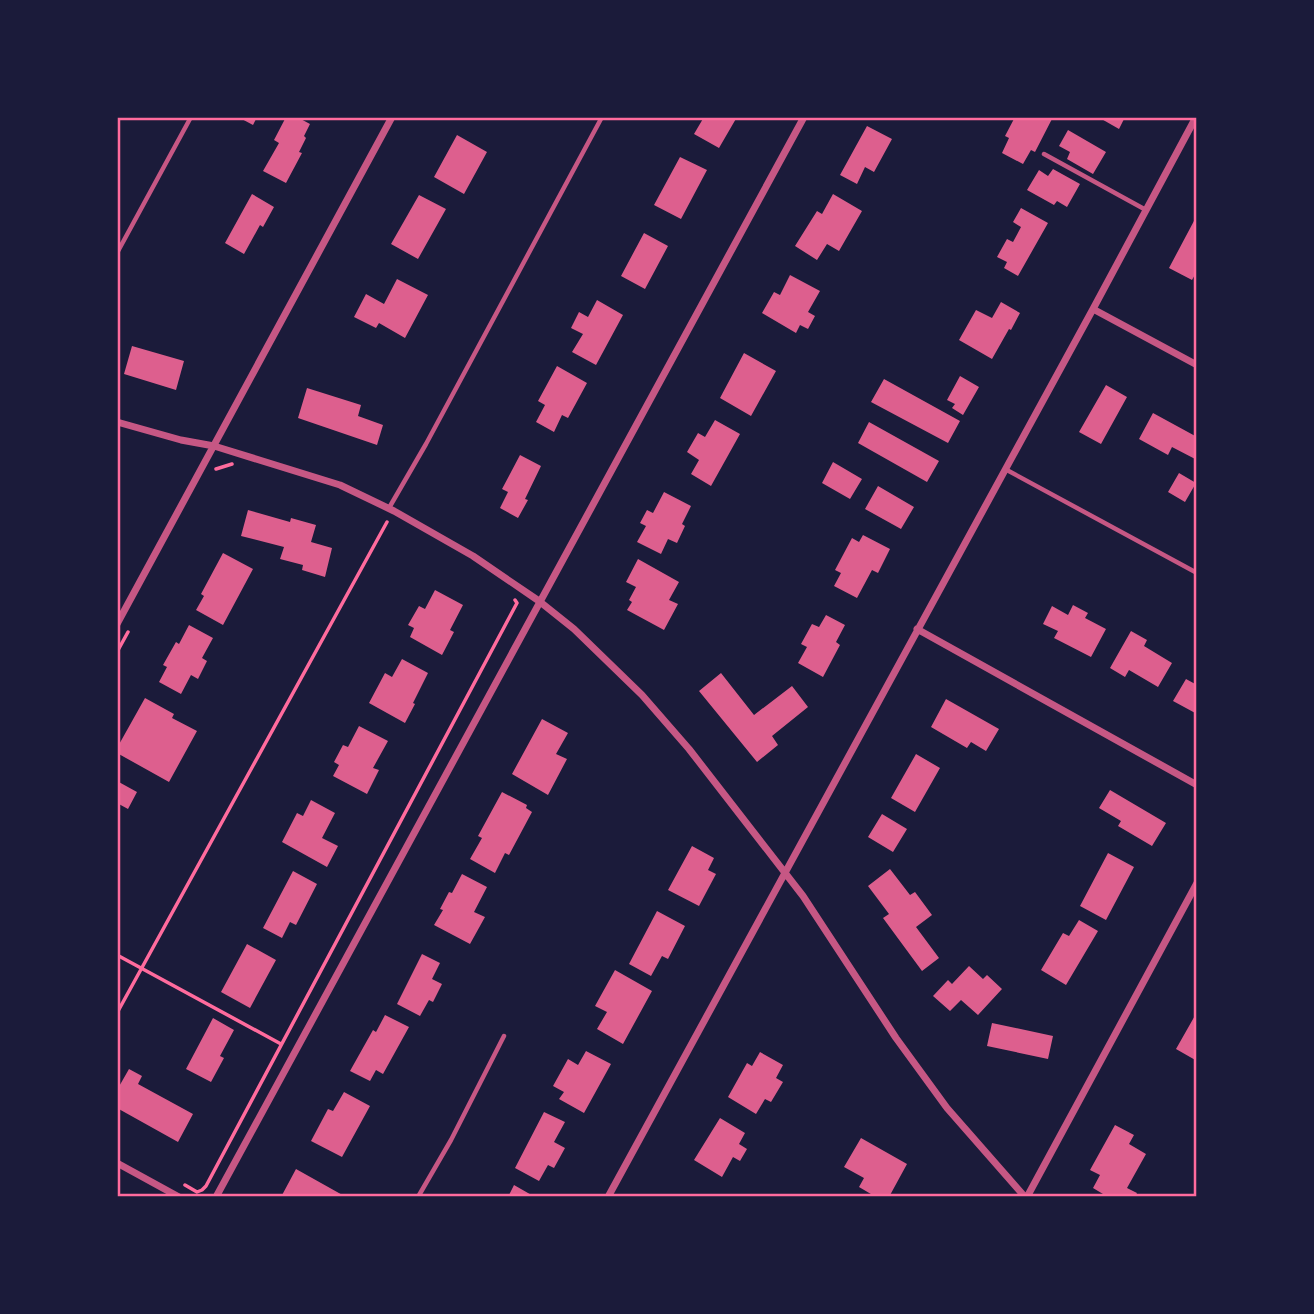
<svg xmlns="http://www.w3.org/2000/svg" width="1314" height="1314" viewBox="0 0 1314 1314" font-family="Manrope,sans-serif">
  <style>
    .building { fill: #dd5f8e }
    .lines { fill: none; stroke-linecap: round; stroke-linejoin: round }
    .path { stroke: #ff6b9d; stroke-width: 3.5 }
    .service { stroke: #c65784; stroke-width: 4.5 }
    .minor { stroke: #c65784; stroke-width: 7 }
    .neatline { fill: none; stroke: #ff6b9d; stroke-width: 2.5 }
  </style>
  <rect width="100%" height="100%" fill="#1b1b3a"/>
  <!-- building -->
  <path class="building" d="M238,117H257L253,125Z
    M286,117H297L310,124L304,136L306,138L299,152L302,153L286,183L263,171L279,143L274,140Z
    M704,117H737L719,148L694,134Z
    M1015,117L1020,119L1021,117H1053L1035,152L1031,150L1023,164L1002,153L1009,138L1005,136Z
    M1098,117H1125L1119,129Z
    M867,126L892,139L874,172L865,167L857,184L840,175Z
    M1068,130L1106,152L1093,174L1067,159L1070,152L1059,146Z
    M457,135L487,152L464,194L434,177Z
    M680,157L707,170L681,219L654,205Z
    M1053,169L1080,184L1067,207L1057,201L1054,205L1027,190L1039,170L1048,176Z
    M252,194L274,207L263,227L260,225L244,254L225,243Z
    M833,194L862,211L839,251L827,244L817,260L795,246L817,211L822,214Z
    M419,195L446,209L418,259L391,244Z
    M1021,208L1048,223L1018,276L1004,268L1007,262L997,257L1007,239L1013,242L1021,227L1013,222Z
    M1195,219L1197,220V271L1192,280L1169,268Z
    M644,233L668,246L645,289L621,276Z
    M790,275L820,291L808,312L815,316L808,329L800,325L796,333L762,313L774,292L780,295Z
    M397,279L428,295L405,338L379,323L376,328L354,317L366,294L384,304Z
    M597,300L623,315L596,365L572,352L583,334L571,328L579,312L588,317Z
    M1001,302L1020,313L1011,330L1009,329L992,359L959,340L976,310L992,318Z
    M132,346L184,361L176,390L124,374Z
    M744,353L776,371L751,416L720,398Z
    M557,366L587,383L568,418L562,415L554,432L536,422L545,405L538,401Z
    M960,376L979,387L963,415L952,408L955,404L947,400Z
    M884,379L960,421L948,443L871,402Z
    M1106,385L1127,397L1101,444L1079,432Z
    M307,388L361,405L358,416L383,425L377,445L298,418Z
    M1153,413L1197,437V460L1172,447L1168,455L1139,439Z
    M715,420L740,434L711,486L691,474L699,460L687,452L698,433L705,437Z
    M869,422L939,461L927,482L858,443Z
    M520,455L541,466L525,499L528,500L518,518L500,508L508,492L502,489Z
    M833,462L862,479L850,499L822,483Z
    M1179,473L1196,483L1185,502L1168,492Z
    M878,486L914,507L901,529L865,509Z
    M664,492L691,506L682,524L685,526L677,543L668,539L661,554L637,542L646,526L640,523L647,510L653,513Z
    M248,510L290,522L291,518L316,525L311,542L332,548L325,577L302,570L303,565L280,559L284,547L241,536Z
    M863,535L890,549L878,573L872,570L857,598L834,586L841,573L835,570L852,538L859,542Z
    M223,553L253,569L223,625L196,610L204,596L201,594Z
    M638,559L679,582L669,600L678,604L664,630L627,610L632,602L629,600L636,587L626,582Z
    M435,590L463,605L450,630L454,632L442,655L410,637L414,628L408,625L419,606L425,609Z
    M1073,605L1088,613L1085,618L1106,629L1091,657L1054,638L1058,631L1043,624L1052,606L1068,615Z
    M826,615L845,625L836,642L840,645L823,677L798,663L807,647L801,644L812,624L819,627Z
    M189,625L213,638L202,658L207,661L198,679L191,675L181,694L159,682L167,667L163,665L176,642L179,644Z
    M1131,631L1147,640L1144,646L1172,663L1158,687L1129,670L1125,677L1110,668Z
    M402,659L428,673L413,703L415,704L405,723L369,703L385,673L392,677Z
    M721,673L754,715L792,686L808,707L772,736L778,745L757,762L699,691Z
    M1186,679L1197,685V714L1173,701Z
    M145,698L174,714L172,718L197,731L169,782L117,753V748Z
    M946,699L999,729L986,751L971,742L967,748L931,727Z
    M542,719L568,733L556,754L567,759L548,795L512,774Z
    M359,726L388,741L373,768L379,770L367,794L333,776L339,765L334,762L343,745L348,747Z
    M916,754L940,768L915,812L891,798Z
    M117,781L137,792L128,809L117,803Z
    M1110,790L1166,823L1152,846L1118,826L1121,821L1099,808Z
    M502,792L527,805L526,808L532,812L509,855L505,853L495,873L470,859L482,838L478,836Z
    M311,800L335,813L322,838L338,846L327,867L282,842L297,813L303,816Z
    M882,814L907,829L893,852L868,837Z
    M692,846L714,858L708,870L716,874L699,906L668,890Z
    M1108,853L1134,867L1106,920L1080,906Z
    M890,869L910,895L915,892L932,915L916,927L939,958L922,971L883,918L889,914L868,886Z
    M293,871L317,884L296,925L290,922L282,938L263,928Z
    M462,874L487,887L474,912L485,917L470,944L434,925L443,910L440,909L449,892L452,893Z
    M657,911L685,926L668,959L662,956L651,976L629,964Z
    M1079,920L1098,931L1066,985L1041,970L1063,933L1069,936Z
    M247,944L276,960L250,1008L221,992Z
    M422,954L440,963L432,979L442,984L433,1002L429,1000L420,1016L397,1004Z
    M969,966L983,979L987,975L1002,989L978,1015L961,1000L950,1011L933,996L948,980L952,984Z
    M615,970L652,991L623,1044L597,1029L607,1012L595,1006Z
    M1197,1012V1061L1176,1049Z
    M385,1015L409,1027L383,1074L376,1070L370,1081L350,1071L373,1030L376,1032Z
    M213,1018L234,1030L220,1056L224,1058L211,1082L186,1069Z
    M992,1023L1053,1036L1048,1059L987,1046Z
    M586,1051L611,1064L584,1113L559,1099L564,1092L553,1086L568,1059L578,1065Z
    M760,1052L783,1065L776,1078L783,1082L771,1102L765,1099L756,1114L728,1097L747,1063L752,1066Z
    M129,1069L142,1076L138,1084L193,1114L178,1142L117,1108V1090Z
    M344,1092L370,1106L342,1157L311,1141L328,1109L333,1111Z
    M544,1112L565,1122L554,1142L565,1148L554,1168L548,1165L539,1181L515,1168Z
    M720,1118L745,1133L739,1144L747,1149L740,1161L733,1157L722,1177L694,1160Z
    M1115,1125L1134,1135L1129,1144L1146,1154L1127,1188L1137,1193L1135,1197H1108L1093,1188L1100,1175L1090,1170Z
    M861,1138L907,1164L889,1197H876L859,1187L864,1178L844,1167Z
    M296,1169L346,1197H281Z
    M514,1185L535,1197H508Z"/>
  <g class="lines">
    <!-- path -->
    <path class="path" d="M216,469L232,464
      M117,652L128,632
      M117,955L281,1044
      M117,1013L387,522
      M185,1185L197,1192L202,1190L206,1186L517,603L515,600"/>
    <!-- service -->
    <path class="service" d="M1044,154L1146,210
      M117,253L191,117
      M1005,469L1197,573
      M389,508L426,444L602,117
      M418,1197L451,1140L504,1036"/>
    <!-- minor -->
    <path class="minor" d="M1093,309L1197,365
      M117,422L181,440L214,446L340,485L394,511L473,556L539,601L574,629L642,695L689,749L803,896L896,1038L947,1108L1025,1197
      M117,624L392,117
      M917,629L1197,785
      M117,1163L179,1197
      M216,1197L804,117
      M608,1197L1093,309L1196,117
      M1027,1197L1197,883"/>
  </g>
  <!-- border -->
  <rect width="1314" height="1314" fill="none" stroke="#1b1b3a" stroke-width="238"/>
  <rect x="119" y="119" width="1076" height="1076" class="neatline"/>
</svg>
